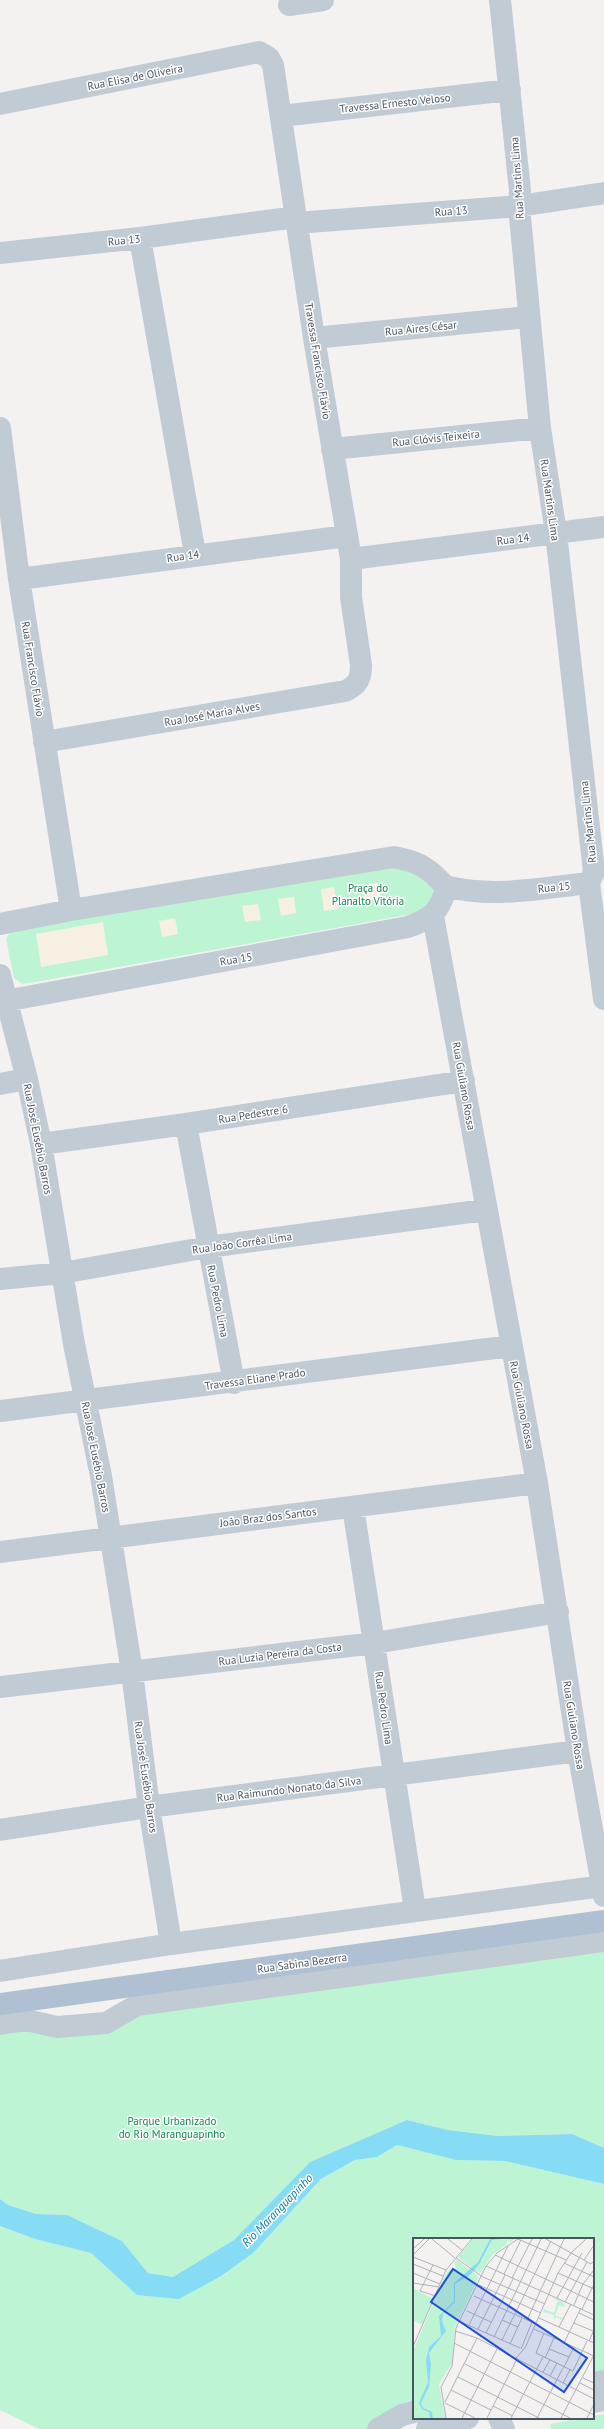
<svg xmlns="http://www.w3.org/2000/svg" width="604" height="2429" viewBox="0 0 604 2429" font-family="'PT Sans',sans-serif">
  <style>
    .green { fill: #bdf4d4 }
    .sand { fill: #f6f0e2 }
    .water { fill: #86dbf5 }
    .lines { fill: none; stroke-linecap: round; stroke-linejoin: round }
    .minor { stroke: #c1cbd4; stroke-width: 22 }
    .major { stroke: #afc0d2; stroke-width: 22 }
    .labels { text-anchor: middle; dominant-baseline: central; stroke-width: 3; stroke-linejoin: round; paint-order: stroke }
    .street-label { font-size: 11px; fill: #475461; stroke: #fff }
    .park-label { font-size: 11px; fill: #0e864e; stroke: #fff }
    .water-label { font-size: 12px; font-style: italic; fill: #037ba2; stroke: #fff }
    .inset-road { fill: none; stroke: #afb2b7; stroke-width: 1 }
    .view { fill: #1d4ed8; fill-opacity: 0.15; stroke: #1d4ed8; stroke-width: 2 }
    .inset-edge { fill: none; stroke: #475461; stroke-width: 2 }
  </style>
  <rect width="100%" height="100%" fill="#f4f1f1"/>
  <!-- green -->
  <path class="green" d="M404,865L436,885L432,901L418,913L41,981L22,984L14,978L6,939L11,930Z
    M604,1941V2148L572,2134L498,2136L448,2130L407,2120L310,2162L234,2240L173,2277L148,2273L122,2241L67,2215L36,2214L8,2205L0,2199V2024L57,2027L137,2005Z
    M397,2145L456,2160L505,2161L604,2184V2381L593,2383V2239H414V2412L378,2429H39L0,2410V2226L35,2239L91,2253L137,2295L253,2253L321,2179L355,2160L377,2157Z
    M604,2414V2429H551L550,2424Z"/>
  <!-- sand -->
  <path class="sand" d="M378,883L381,898L366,901L363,885Z
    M334,887L338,909L324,911L321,889Z
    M294,897L296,913L281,916L278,899Z
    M258,904L261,920L245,922L242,906Z
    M175,918L178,934L162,937L159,921Z
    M103,922L108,955L41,967L36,934Z"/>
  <!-- water -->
  <path class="water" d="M407,2120L448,2130L498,2136L572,2134L604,2148V2184L505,2161L456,2160L397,2145L377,2157L355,2160L321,2179L253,2253L221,2276L179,2299L137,2295L91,2253L35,2239L0,2226V2199L8,2205L36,2214L67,2215L122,2241L148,2273L173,2277L234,2240L310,2162Z"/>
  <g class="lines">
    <!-- minor -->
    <path class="minor" d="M500,0L520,191L519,206L540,428L556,533L594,872L589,883L604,999
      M289,5L323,0
      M0,104L259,52L269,58L273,65L314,338L351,559V597L361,665C361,679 358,685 345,691L44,742
      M281,116L510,90
      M296,223L519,206L604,193
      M140,238L195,554
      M0,253L140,238L296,217
      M314,338L528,317
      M0,428L19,579L71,910
      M332,449L540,428
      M351,559L604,527
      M19,579L347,536
      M433,916L537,1483L578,1751L604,1896
      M0,924L71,910L394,857C407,860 418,862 428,870C435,874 442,885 449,887C495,898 542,888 589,883
      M0,975L27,1079L41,1144L74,1344L101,1476L132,1672L149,1807L171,1944
      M5,1001L408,927C433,918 439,912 447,887
      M0,1084L27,1079
      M186,1124L234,1383
      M41,1144L186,1124L464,1081
      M0,1279L62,1273L208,1247L485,1210
      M0,1411L511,1346
      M353,1507L415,1910
      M0,1552L537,1483
      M0,1687L375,1643L558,1612
      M0,1830L149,1807L578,1751
      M0,1971L171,1944L603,1886
      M0,2024L26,2020L57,2027L106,2023L137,2005L604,1941
      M593,2383L604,2381
      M593,2402L604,2400
      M499,2418L504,2429
      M378,2429L402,2415L414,2412
      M427,2429L468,2418"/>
    <!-- major -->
    <path class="major" d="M0,2004L604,1921"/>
  </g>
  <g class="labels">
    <!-- street labels -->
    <g class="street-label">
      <text transform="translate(135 77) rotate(-11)">Rua Elisa de Oliveira</text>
      <text transform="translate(395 103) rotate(-6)">Travessa Ernesto Veloso</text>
      <text transform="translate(517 178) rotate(-94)">Rua Martins Lima</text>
      <text transform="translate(451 211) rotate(-4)">Rua 13</text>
      <text transform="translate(124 240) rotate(-6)">Rua 13</text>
      <text transform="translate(421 328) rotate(-6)">Rua Aires César</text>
      <text transform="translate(318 361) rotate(81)">Travessa Francisco Flávio</text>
      <text transform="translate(436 438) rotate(-6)">Rua Clóvis Teixeira</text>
      <text transform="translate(550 500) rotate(82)">Rua Martins Lima</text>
      <text transform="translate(513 539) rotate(-7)">Rua 14</text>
      <text transform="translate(183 556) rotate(-8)">Rua 14</text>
      <text transform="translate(33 669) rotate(81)">Rua Francisco Flávio</text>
      <text transform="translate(212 714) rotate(-10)">Rua José Maria Alves</text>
      <text transform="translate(588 822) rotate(-96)">Rua Martins Lima</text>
      <text transform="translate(554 887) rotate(-6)">Rua 15</text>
      <text transform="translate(236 959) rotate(-10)">Rua 15</text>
      <text transform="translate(464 1086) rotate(80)">Rua Giuliano Rossa</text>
      <text transform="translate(253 1114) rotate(-9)">Rua Pedestre 6</text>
      <text transform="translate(38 1139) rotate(79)">Rua José Eusébio Barros</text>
      <text transform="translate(242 1243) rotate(-8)">Rua João Corrêa Lima</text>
      <text transform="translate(218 1301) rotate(79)">Rua Pedro Lima</text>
      <text transform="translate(255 1379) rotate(-8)">Travessa Eliane Prado</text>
      <text transform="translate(522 1405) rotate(79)">Rua Giuliano Rossa</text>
      <text transform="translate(96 1457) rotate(79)">Rua José Eusébio Barros</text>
      <text transform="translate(268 1517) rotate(-7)">João Braz dos Santos</text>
      <text transform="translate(280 1654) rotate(-7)">Rua Luzia Pereira da Costa</text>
      <text transform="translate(384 1708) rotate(82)">Rua Pedro Lima</text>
      <text transform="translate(574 1725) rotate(81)">Rua Giuliano Rossa</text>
      <text transform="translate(146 1777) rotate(82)">Rua José Eusébio Barros</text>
      <text transform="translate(289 1789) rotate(-7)">Rua Raimundo Nonato da Silva</text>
      <text transform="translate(302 1963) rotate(-8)">Rua Sabina Bezerra</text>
    </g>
    <!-- park labels -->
    <g class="park-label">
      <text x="368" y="888">Praça do<tspan x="368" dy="13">Planalto Vitória</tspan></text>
      <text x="172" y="2121">Parque Urbanizado<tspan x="172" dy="13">do Rio Maranguapinho</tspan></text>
    </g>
    <!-- water labels -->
    <g class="water-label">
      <text transform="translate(277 2210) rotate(-46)">Rio Maranguapinho</text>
    </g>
  </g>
  <!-- overview -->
  <g transform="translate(413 2238)">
    <rect width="181" height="181" fill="#f4f1f1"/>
    <path d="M60,1H77L69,19L59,30L45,19ZM102,1L97,4L94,2V6L79,17L67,35L61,32L70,21L79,2ZM44,22L57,32L43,43L41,63L26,81L29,88L28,98L16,109L14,116L15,144L7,167L16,174L17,180H0L1,111L31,39L36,32L43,30L41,24ZM59,33L66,39L42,89L39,125L26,146L32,180H20V177L10,170L8,165L16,149V115L33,93L29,83L30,76L42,64V46ZM0,50L20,61L9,87L0,82ZM138,59L149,63L152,67L151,69L146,67L143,75L142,78L150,80L149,82L143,79L141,82V77L130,74L131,71L141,75L144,64H147Z" fill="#bdf4d4"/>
    <path d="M77,1H89L79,2L67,25L57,37L42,46V64L30,76L29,83L33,93L16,115L18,126L16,149L8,165L10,170L19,174L20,180H17L16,174L9,171L6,165L15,144L13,121L16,109L28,98L26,78L41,63V45L65,24Z" fill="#86dbf5"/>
    <path class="inset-road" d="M19,1L42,20M35,1L49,12M105,1L153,22M133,1L178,26L181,23M0,11L11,1M0,17L16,1M82,17L181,64M0,19L33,32M43,20L70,39L132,66M171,22L181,7M151,25L181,39M0,26L30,38M20,27L7,53L23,58M73,28L181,77M0,35L27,46M145,35L181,51M91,36L108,2M99,40L119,1M0,45L26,49M66,47L128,75M61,58L123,86M144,60L169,15M152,64L174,24M161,67L170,46L181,32M169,71L181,46M54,73L78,84M166,75L181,82M126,80L181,105M89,82L105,89M114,82L151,1M46,83L107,110M161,85L180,93M56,87L95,8M146,89L158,66M65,91L92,37M121,91L181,118M42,93L64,100L181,161M73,95L100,41M131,95L123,115L160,133L174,103M81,99L128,1M89,102L138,3M176,103L181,92M41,105L181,177M151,105L168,70M97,106L109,80M0,109L33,32L59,1M108,111L119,84M136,111L156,119M103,120L112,110L145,35L158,15L173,1M132,120L141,100M52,126L157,180M151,129L161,109M130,134L137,122M137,138L144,125M45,139L126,180M170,140L181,145M150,145L157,132M167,145L181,152M156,148L163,136M38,152L78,172M32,164L64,100M32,165L62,180M80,168L100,178M33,180L28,149L39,128L43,90L73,28L84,15L105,1M49,180L84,111M74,180L104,121M98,180L130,119M124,180L151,128M148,180L181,117M174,180L181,166"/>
    <path class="view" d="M40,31L174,120L151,154L18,64Z"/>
    <rect width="181" height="181" class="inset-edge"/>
  </g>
</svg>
